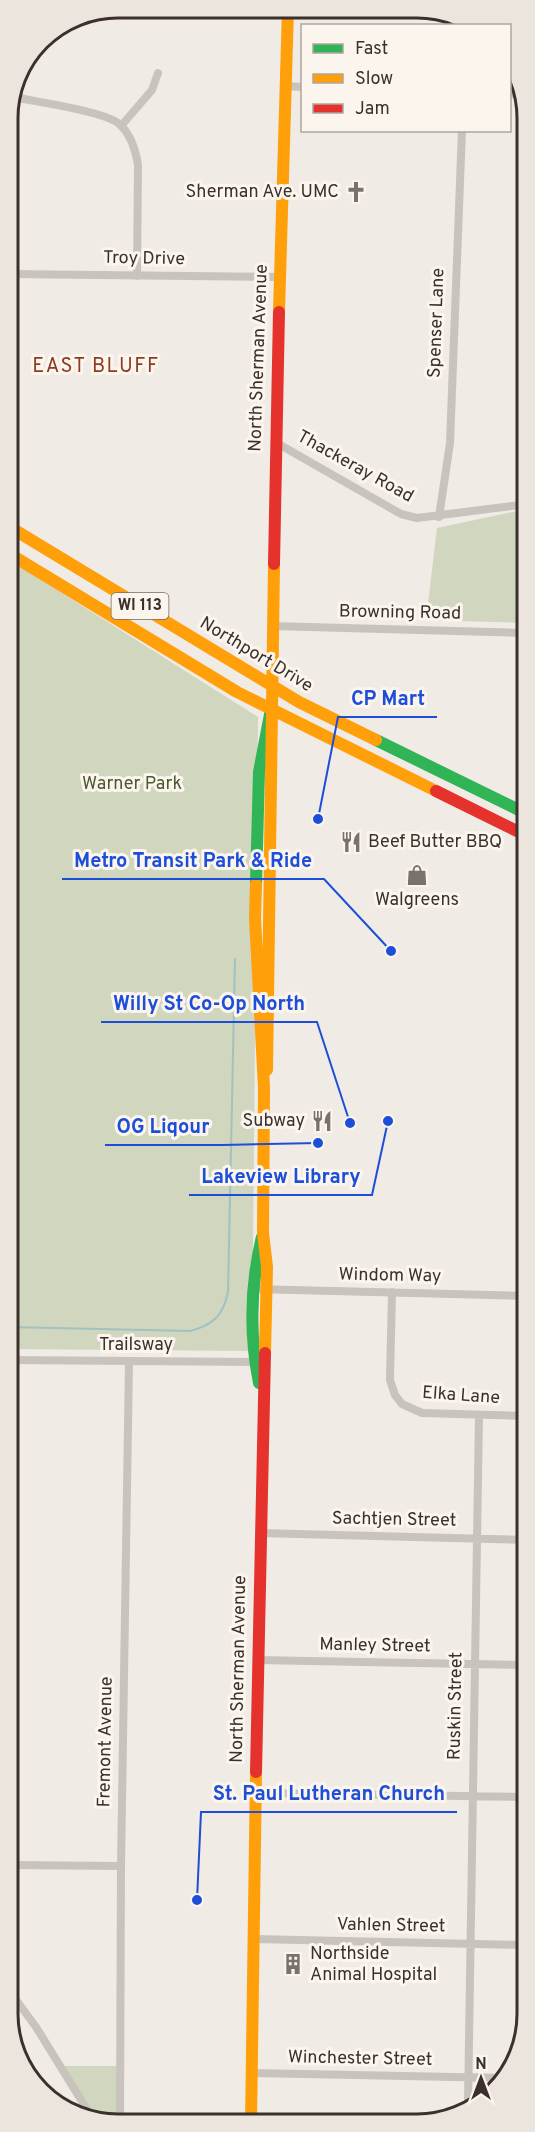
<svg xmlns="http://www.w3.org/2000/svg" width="535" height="2132" viewBox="0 0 535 2132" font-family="Overpass,sans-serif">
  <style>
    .green { fill: #d1d6bf }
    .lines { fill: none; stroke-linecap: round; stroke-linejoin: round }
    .stream { stroke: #a1c2c1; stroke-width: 2 }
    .street { stroke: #c9c3be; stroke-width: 8 }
    .fast { stroke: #30b455; stroke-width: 12 }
    .slow { stroke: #ff9f0a; stroke-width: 12 }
    .jam { stroke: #e5322d; stroke-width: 12 }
    .labels { text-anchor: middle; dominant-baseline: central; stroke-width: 6; stroke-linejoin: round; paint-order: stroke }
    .shield { fill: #fbf5ee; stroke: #756b66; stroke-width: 1.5 }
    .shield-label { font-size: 16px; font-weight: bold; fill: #3b302b }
    .poi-label { font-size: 18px; fill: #3b302b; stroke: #fbf5ee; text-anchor: end }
    .street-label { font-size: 18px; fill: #3b302b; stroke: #fbf5ee }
    .park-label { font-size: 18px; fill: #4a5a2e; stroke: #fbf5ee }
    .neighbourhood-label { font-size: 20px; letter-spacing: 1.5px; fill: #8c3b22; stroke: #fbf5ee }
    .rim { fill: none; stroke: #3b302b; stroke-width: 3 }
    .leader { fill: none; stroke: #1d4ed8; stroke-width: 2 }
    .callout-dot { fill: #1d4ed8; stroke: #fbf5ee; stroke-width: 2 }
    .callout-label { font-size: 20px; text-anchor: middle; font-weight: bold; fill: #1d4ed8; stroke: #fbf5ee; stroke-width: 6; stroke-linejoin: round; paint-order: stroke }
  </style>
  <rect width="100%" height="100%" fill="#f0ebe5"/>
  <!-- green -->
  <path class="green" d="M527,509V623L426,620L437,528Z
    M8,559L258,717L252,1351L8,1349Z
    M61,2066H120V2122H96Z"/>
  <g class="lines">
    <!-- stream -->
    <path class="stream" d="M8,1327L190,1331C213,1325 223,1316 228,1292L235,959"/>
    <!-- street -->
    <path class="street" d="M285,86L302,87
      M510,94H523
      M14,97C37,102 102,111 118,123C130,132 136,151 138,165L137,276
      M121,126L152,90L158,73
      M12,213L13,274
      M8,274L279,277
      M275,442L401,514L417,518L527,504
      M439,517L450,443L462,130
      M272,626L527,633
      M253,1289L527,1296
      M392,1292L390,1380L395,1395L402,1404L422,1413L527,1416
      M8,1360L260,1362
      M259,1533L527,1540
      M257,1660L527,1665
      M256,1793L527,1797
      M8,1865L121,1866
      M254,1939L527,1945
      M8,1989L36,2027L94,2121
      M252,2073L504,2078
      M468,2104L479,1415
      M120,2122L121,1866L129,1362"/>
    <!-- fast -->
    <path class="fast" d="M376,740L527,814
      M256,884L259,772L271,709
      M259,1383C249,1333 250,1286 262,1237"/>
    <!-- slow -->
    <path class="slow" d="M279,312L288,9
      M8,526L299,702L376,740
      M8,553L237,692L436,791
      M256,884L255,918L264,1088L263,1233L267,1267L265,1353
      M267,1070L274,564
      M251,2123L256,1772"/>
    <!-- jam -->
    <path class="jam" d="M274,564L279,312
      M436,791L527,836
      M256,1772L265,1353"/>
  </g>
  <!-- icons -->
  <defs>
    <symbol id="church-bare" viewBox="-9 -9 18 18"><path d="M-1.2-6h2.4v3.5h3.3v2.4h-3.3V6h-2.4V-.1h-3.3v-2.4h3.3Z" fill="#7a716c" stroke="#fbf5ee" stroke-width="2.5" paint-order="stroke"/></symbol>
    <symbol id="restaurant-bare" viewBox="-9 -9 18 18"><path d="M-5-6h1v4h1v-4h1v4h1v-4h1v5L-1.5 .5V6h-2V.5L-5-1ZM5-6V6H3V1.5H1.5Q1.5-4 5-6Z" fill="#7a716c" stroke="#fbf5ee" stroke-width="2.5" paint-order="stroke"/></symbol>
    <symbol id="shop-bare" viewBox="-9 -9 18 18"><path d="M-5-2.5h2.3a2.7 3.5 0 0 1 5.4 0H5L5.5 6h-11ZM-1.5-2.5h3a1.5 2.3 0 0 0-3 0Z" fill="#7a716c" stroke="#fbf5ee" stroke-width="2.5" paint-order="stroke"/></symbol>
    <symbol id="building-bare" viewBox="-9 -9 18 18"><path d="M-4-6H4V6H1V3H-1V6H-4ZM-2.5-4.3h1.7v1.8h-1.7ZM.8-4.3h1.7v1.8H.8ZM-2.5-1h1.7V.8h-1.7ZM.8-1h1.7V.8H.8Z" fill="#7a716c" stroke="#fbf5ee" stroke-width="2.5" paint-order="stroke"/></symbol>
  </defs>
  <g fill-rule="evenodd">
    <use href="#church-bare" x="341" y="177" width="30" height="30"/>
    <use href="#restaurant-bare" x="336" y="827" width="30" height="30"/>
    <use href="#shop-bare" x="402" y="860" width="30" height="30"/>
    <use href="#restaurant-bare" x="307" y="1106" width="30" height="30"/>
    <use href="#building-bare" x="278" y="1949" width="30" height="30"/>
  </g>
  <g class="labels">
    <!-- shield labels -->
    <rect class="shield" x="111.5" y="593" width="57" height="26" rx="4.5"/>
    <g class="shield-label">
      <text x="140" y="606">WI 113</text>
    </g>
    <!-- poi labels -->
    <g class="poi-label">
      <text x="339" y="192">Sherman Ave. UMC</text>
      <text x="368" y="842" text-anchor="start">Beef Butter BBQ</text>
      <text x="417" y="900" text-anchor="middle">Walgreens</text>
      <text x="305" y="1121">Subway</text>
      <text x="310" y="1954" text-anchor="start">Northside<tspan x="310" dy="21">Animal Hospital</tspan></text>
    </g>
    <!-- street labels -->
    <g class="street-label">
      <text transform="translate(144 259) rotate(1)">Troy Drive</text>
      <text transform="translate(437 323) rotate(-88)">Spenser Lane</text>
      <text transform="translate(259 358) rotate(-88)">North Sherman Avenue</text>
      <text transform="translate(355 467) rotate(29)">Thackeray Road</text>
      <text transform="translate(400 613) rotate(1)">Browning Road</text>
      <text transform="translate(256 655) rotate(31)">Northport Drive</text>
      <text transform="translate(390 1276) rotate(1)">Windom Way</text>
      <text x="136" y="1345">Trailsway</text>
      <text transform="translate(461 1396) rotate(4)">Elka Lane</text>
      <text transform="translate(394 1520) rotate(1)">Sachtjen Street</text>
      <text transform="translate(375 1646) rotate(1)">Manley Street</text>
      <text transform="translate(239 1669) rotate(-89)">North Sherman Avenue</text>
      <text transform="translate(456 1706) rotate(-89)">Ruskin Street</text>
      <text transform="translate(106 1742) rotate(-89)">Fremont Avenue</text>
      <text transform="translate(391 1926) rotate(1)">Vahlen Street</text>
      <text transform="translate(360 2059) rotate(1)">Winchester Street</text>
    </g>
    <!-- park labels -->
    <g class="park-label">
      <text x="132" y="784">Warner Park</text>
    </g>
    <!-- neighbourhood labels -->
    <g class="neighbourhood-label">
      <text x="96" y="367">EAST BLUFF</text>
    </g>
  </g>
  <!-- crop -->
  <path d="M0 0H535V2132H0ZM118 18H417A100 100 0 0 1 517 118V2014A100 100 0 0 1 417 2114H118A100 100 0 0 1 18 2014V118A100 100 0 0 1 118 18Z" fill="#ece5de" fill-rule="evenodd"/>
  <path class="rim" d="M118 18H417A100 100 0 0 1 517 118V2014A100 100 0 0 1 417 2114H118A100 100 0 0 1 18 2014V118A100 100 0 0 1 118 18Z"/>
  <!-- callouts -->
  <path class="leader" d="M318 819L338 717H437M391 951L324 879H62M350 1123L317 1022H101M318 1143L222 1145H105M388 1121L372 1195H189M197 1900L201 1812H457"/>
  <g class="callout-dot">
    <circle cx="318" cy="819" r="6"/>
    <circle cx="391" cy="951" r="6"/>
    <circle cx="350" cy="1123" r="6"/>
    <circle cx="318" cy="1143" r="6"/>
    <circle cx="388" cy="1121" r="6"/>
    <circle cx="197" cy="1900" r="6"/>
  </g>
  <g class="callout-label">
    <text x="388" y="705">CP Mart</text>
    <text x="193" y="867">Metro Transit Park &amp; Ride</text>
    <text x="209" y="1010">Willy St Co-Op North</text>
    <text x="163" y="1133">OG Liqour</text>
    <text x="281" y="1183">Lakeview Library</text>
    <text x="329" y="1800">St. Paul Lutheran Church</text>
  </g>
  <!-- legend -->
  <rect x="301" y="24" width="210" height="108" fill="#fbf5ee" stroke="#aea6a0" stroke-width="1.5"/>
  <rect x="313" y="44" width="30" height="9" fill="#30b455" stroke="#aea6a0" stroke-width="1.5"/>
  <text x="355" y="54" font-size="18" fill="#3b302b">Fast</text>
  <rect x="313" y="74" width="30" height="9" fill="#ff9f0a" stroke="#aea6a0" stroke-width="1.5"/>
  <text x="355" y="84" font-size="18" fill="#3b302b">Slow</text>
  <rect x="313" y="104" width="30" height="9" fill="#e5322d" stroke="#aea6a0" stroke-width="1.5"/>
  <text x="355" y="114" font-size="18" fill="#3b302b">Jam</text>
  <!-- north arrow -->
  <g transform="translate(481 2078)" stroke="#fbf5ee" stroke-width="4.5" paint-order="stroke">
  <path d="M0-4.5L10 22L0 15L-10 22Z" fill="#3b302b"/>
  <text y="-9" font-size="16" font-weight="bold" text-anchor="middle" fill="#3b302b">N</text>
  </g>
</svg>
